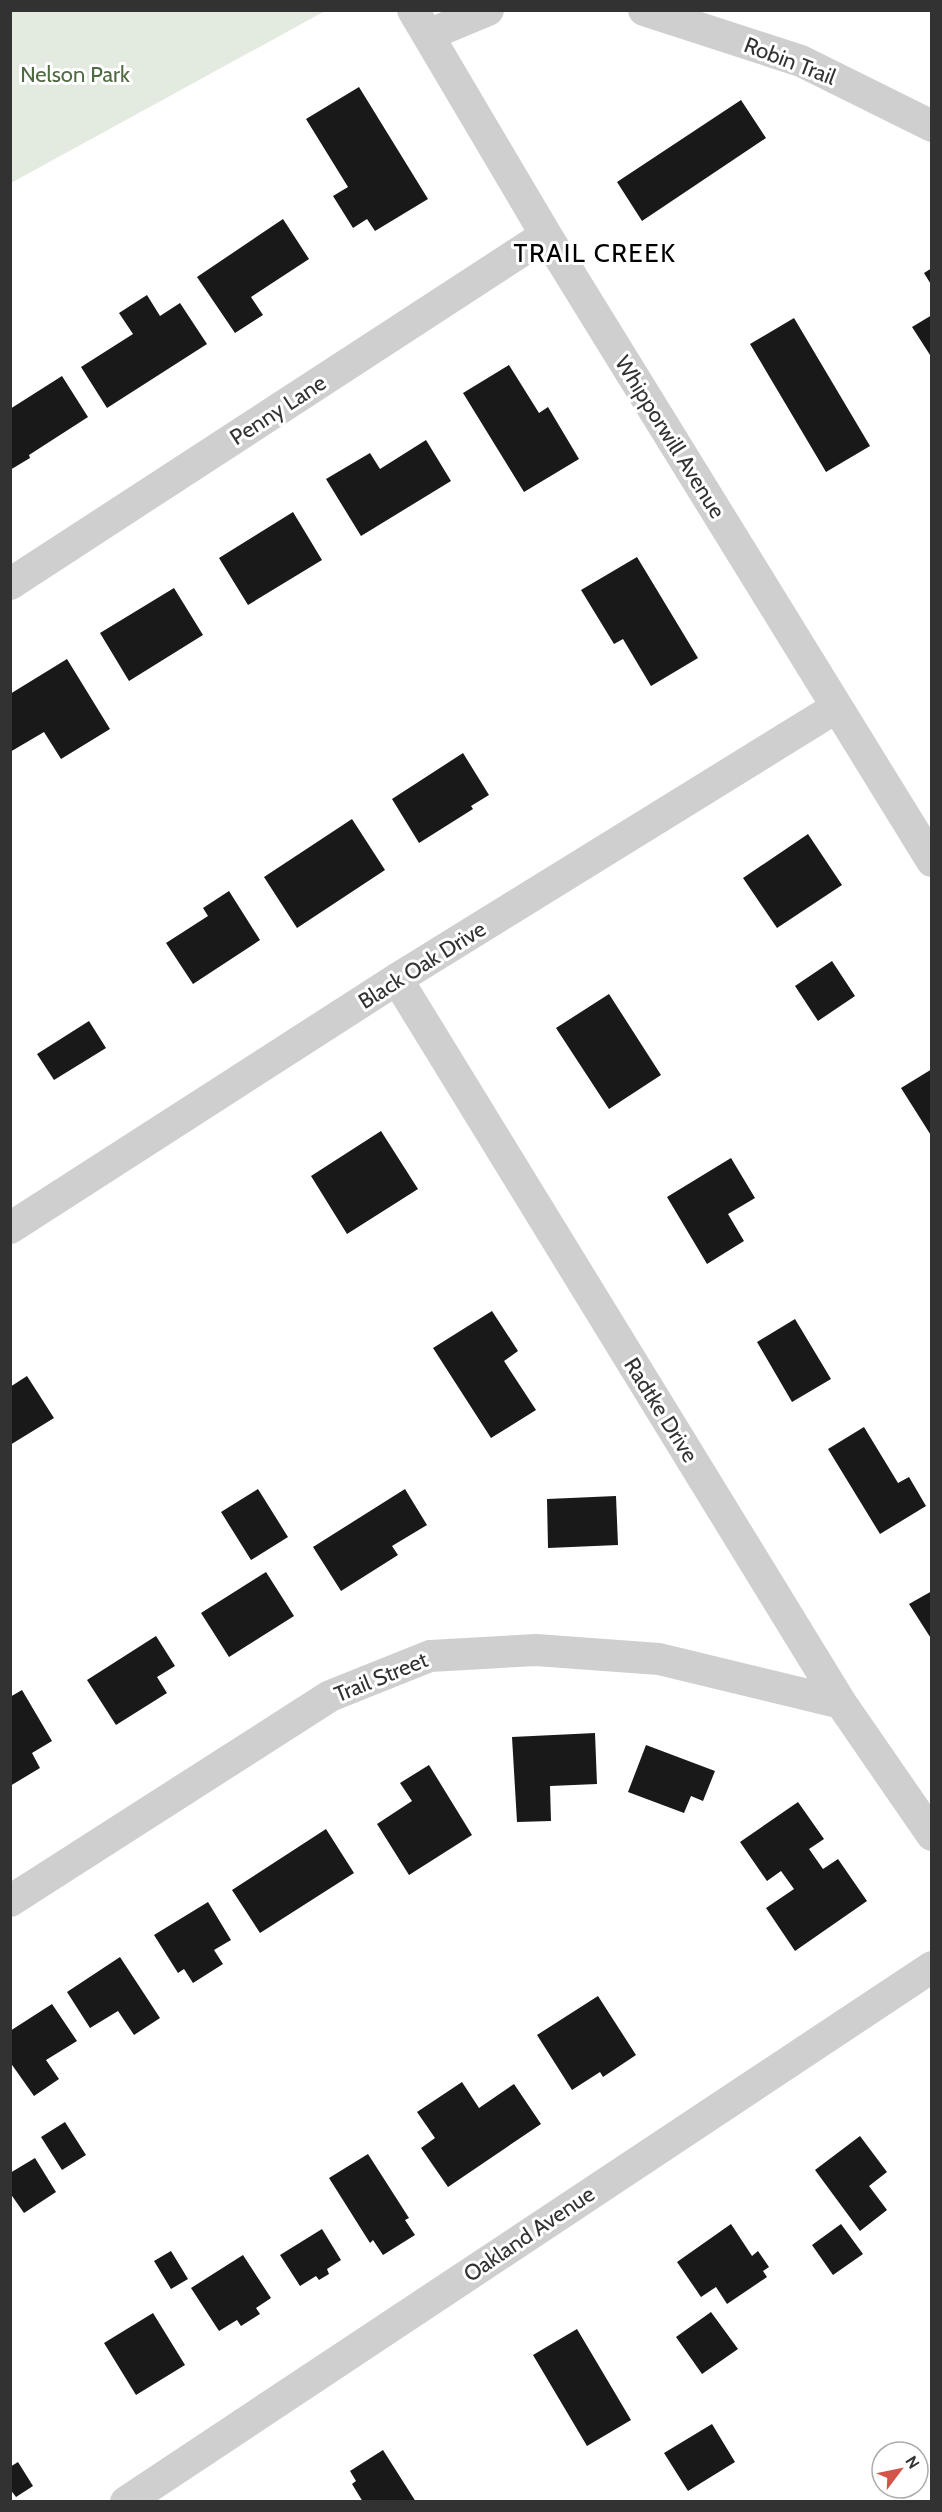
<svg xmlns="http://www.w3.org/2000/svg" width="942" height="2512" viewBox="0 0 942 2512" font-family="Cabin,sans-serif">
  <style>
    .green { fill: #e3eadf }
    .building { fill: #191919 }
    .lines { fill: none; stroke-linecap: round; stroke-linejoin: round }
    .minor { stroke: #cfcfcf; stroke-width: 32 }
    .labels { text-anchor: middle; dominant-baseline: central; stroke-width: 6; stroke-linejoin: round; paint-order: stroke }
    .street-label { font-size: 22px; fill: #323232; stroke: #fff }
    .park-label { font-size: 22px; fill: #506a44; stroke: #fff }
    .quarter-label { font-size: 26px; letter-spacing: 1.5px; fill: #000; stroke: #fff }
  </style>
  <rect width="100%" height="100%" fill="#fff"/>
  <!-- green -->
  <path class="green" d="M11,10H325V11L11,183Z"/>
  <!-- building -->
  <path class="building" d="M359,87L428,199L375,231L367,219L353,228L333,196L348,187L306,119Z
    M741,100L766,138L642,221L617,182Z
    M283,219L309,259L251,297L263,315L235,333L197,277Z
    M932,268V286L924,273Z
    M147,295L160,316L180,303L207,344L107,408L81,367L133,334L119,313Z
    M932,315V358L912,327Z
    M794,318L870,446L826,472L750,344Z
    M509,365L539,413L548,407L579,459L524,492L463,393Z
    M62,376L88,417L29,455L30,458L10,470V409Z
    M426,440L451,481L361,536L326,479L370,453L380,469Z
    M293,512L322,560L248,605L219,558Z
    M637,557L698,658L651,686L623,639L614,644L581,590Z
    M174,588L203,635L129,681L100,633Z
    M67,659L110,729L61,759L44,732L10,752V694Z
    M463,753L489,795L471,806L473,809L419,843L392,799Z
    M352,819L385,870L297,928L264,877Z
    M808,834L842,885L777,928L743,878Z
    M229,891L260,940L193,984L166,943L208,916L203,908Z
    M832,961L855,996L818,1021L795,986Z
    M609,994L661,1075L609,1109L556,1028Z
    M89,1021L106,1048L54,1080L37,1054Z
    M932,1069V1137L901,1088Z
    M381,1131L418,1189L347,1234L311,1176Z
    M731,1158L755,1198L728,1214L744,1241L707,1264L667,1197Z
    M492,1311L518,1351L504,1361L536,1410L491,1438L433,1348Z
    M795,1319L831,1379L792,1402L757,1342Z
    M27,1376L54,1418L10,1445V1387Z
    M864,1427L898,1483L909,1477L926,1506L880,1534L828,1449Z
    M258,1489L288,1537L251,1560L221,1512Z
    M405,1489L427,1525L392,1546L398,1555L341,1591L313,1547Z
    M616,1496L618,1545L548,1548L547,1499Z
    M266,1572L294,1616L229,1657L201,1613Z
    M932,1591V1640L909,1604Z
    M156,1636L175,1666L157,1677L167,1693L116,1725L87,1680Z
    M22,1690L52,1741L32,1753L40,1768L10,1786V1697Z
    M595,1733L597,1784L550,1786L551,1821L517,1822L512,1737Z
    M646,1745L715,1771L703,1801L691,1796L684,1813L628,1792Z
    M429,1765L472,1835L409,1875L377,1824L412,1801L400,1783Z
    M798,1802L824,1839L809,1849L823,1869L838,1859L867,1901L795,1951L766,1908L794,1889L781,1871L767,1881L740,1842Z
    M326,1829L354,1873L260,1933L232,1890Z
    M208,1902L231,1940L214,1950L223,1964L193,1983L184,1969L178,1973L154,1935Z
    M120,1957L160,2018L134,2035L118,2011L90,2028L67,1992Z
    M598,1996L636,2055L603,2077L600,2072L572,2090L537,2035Z
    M52,2004L77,2041L46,2060L59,2079L34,2096L10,2062V2031Z
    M462,2082L479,2108L514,2084L541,2124L448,2187L421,2148L435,2138L417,2112Z
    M65,2122L86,2155L62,2170L41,2137Z
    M860,2136L887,2172L869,2186L887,2210L860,2231L815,2170Z
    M368,2154L409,2218L405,2220L415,2235L383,2255L373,2240L370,2243L329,2178Z
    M35,2158L56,2192L24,2213L10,2193V2173Z
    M731,2224L752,2256L758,2251L769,2267L763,2271L767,2277L727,2304L716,2287L701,2297L677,2262Z
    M841,2224L863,2254L833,2275L812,2245Z
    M322,2229L341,2260L327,2269L329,2274L319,2280L316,2276L300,2286L280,2255Z
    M171,2251L188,2279L171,2289L154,2261Z
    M243,2255L271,2298L256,2308L260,2314L241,2326L237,2320L219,2331L191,2288Z
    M711,2312L738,2349L702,2374L676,2337Z
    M153,2313L185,2365L136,2395L104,2343Z
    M577,2329L631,2420L587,2446L533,2355Z
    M712,2424L735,2462L688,2491L664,2453Z
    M383,2450L416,2502H363L352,2484L356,2481L350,2471Z
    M18,2462L33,2486L16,2497L10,2489V2467Z"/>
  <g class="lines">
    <!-- minor -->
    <path class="minor" d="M413,10L546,235L932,861
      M644,10L801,61L932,126
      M428,35L488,10
      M10,584L546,235
      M397,979L841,1703L932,1835
      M10,1228L397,979L837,707
      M10,1901L330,1696L430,1656L536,1650L659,1659L841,1703
      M126,2502L932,1967"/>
  </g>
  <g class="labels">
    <!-- street labels -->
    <g class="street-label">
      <text transform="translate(790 61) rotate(21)">Robin Trail</text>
      <text transform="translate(278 410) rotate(-33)">Penny Lane</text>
      <text transform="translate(670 437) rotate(58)">Whipporwill Avenue</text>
      <text transform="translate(422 965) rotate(-32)">Black Oak Drive</text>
      <text transform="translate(661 1410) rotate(58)">Radtke Drive</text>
      <text transform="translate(381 1677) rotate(-22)">Trail Street</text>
      <text transform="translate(529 2234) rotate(-34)">Oakland Avenue</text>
    </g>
    <!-- park labels -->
    <g class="park-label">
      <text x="75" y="74">Nelson Park</text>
    </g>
    <!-- quarter labels -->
    <g class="quarter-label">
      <text x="595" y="253">TRAIL CREEK</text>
    </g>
  </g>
  <!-- border -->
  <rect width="942" height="2512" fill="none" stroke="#323232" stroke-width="24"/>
  <!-- north arrow -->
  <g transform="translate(900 2470) rotate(58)"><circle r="28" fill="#ffffff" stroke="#adadad" stroke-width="1.5"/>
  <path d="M0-4.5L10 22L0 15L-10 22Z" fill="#d3544a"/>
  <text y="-9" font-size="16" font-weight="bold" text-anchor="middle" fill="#323232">N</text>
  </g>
</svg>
